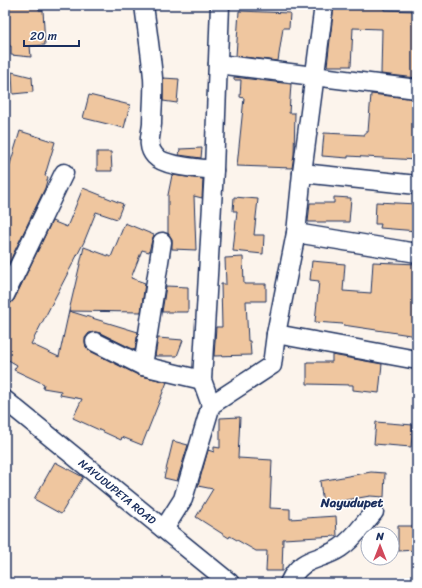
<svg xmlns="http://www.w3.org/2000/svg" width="422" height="588" viewBox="0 0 422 588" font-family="Sriracha,sans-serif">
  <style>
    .building { fill: #efc69f; stroke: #1b2f5e }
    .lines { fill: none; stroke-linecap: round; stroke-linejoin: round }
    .minor-casing { stroke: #1b2f5e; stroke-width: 21 }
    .minor { stroke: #fff; stroke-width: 18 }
    .labels { text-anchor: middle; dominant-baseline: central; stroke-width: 3; stroke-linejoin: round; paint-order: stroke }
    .street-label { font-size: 11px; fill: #1b2f5e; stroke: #fff }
    .quarter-label { font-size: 13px; font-weight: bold; fill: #1b2f5e; stroke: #fff }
  </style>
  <rect width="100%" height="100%" fill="#fcf4ec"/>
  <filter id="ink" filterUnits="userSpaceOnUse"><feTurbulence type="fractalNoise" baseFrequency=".025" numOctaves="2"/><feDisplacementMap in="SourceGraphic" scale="8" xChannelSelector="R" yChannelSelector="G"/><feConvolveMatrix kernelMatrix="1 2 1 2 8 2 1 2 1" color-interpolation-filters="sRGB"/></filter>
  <g filter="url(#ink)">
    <!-- building -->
    <path class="building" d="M7,5H39V10H43L45,45L30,46L31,57L11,55V46H9Z
      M334,5H355V6L384,7V10L417,11V78L381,74L382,29L353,28L351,66H327Z
      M239,11L290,13L289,28H283L278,61L236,56Z
      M12,72L32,77L33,92L13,94Z
      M234,77L291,84L289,113H295L294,155L292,168L237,166L244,98L240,97L241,80H234Z
      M163,78L179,79L177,103L163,101Z
      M371,94L417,99V160L348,156V158L322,156L324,133L365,135V132H368Z
      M89,95L130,105L124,128L83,118Z
      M20,131L55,142L46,172H45L46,173L45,176L48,177L45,188L6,269L5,181Z
      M202,148L201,158L179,155L180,149Z
      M97,152H111L112,171H97Z
      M172,175L203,179L202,198L194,196L196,250L172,249V239L168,233V195Z
      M83,188L123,204L117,219L96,212L84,242L31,344L59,357L69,311L138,332L135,350L100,333L95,332L89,333L85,338V342L86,347L90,351L138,375L167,382L142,445L122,437L121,440L73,418L82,399L60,395L61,391L43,388L44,384L14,370L17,365L5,358V308L7,305L11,303L14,300L52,221L67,227Z
      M234,197L258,199L254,235H264L263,254L233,251L237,211H233Z
      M334,197L351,198L349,222H308L310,203H334Z
      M376,202L417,204V231L380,228L381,224H375Z
      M125,223L154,235L152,240L149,252L142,250L131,278L145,283L141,312L69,311L84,247L111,257Z
      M243,257L244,284H266V301H246L248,341H250L251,355L214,356L216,327H222L221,284H226L225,258Z
      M312,261L345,264L343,291L371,293L373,262L417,264V336L343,325V324L315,322L319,281L310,280Z
      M166,286L188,287V312H162Z
      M158,338L183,340L177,356H155Z
      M332,355L382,364L379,393L353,390V385L307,384V362H332Z
      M240,417L238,458L272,460L270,508L290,509V519L336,516L337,536L283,539L282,571H266L267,551H256L230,536L229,538L196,517L213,489L198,486L208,450L214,452V447L220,448V418Z
      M376,422L413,425L411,447L374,444Z
      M173,441L188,445L177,481L164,478Z
      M55,462L83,477L61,514L34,499Z
      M371,472L385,473L384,497L370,496L323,504L320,481Z
      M398,526H417V550L398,551Z"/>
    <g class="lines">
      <defs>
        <g id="minor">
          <path d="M144,5C147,29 151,54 153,78C154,93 152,109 152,124C151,135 146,146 155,156C165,167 199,168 214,170"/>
          <path d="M218,64L417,89"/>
          <path d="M302,173L417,185"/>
          <path d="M296,233L417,253"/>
          <path d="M5,295L64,173"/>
          <path d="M276,334L417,360"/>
          <path d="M95,342L143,366L202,380"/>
          <path d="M143,366L162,242"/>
          <path id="s1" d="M5,400L230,583"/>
          <path d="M211,405L202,380L214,170L220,5"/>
          <path d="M164,529L183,499L211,405L272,365L276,334L296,233L302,173L324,5"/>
          <path d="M289,583C302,555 319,562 340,548C354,539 363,524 374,512"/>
        </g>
      </defs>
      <!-- minor casing -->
      <use href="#minor" class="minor-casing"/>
      <!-- minor -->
      <use href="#minor" class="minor"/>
    </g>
  </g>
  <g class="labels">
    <!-- street labels -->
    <g class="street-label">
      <text stroke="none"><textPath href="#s1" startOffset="145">NAYUDUPETA ROAD</textPath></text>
    </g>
    <!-- quarter labels -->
    <g class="quarter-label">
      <text x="352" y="502">Nayudupet</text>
    </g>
  </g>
  <!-- margin -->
  <rect width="422" height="588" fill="none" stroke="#fff" stroke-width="20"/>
  <rect x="10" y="10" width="402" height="568" fill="none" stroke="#1b2f5e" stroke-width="1.5" filter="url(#ink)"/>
  <!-- north arrow -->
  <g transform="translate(380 546)"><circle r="19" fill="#ffffff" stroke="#a4acbf"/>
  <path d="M0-3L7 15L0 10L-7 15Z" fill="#d1495b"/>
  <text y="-6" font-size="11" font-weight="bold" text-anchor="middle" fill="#1b2f5e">N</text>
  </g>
  <!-- scale -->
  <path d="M24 40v6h55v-6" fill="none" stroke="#1b2f5e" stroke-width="2"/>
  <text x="30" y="40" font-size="12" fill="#1b2f5e" stroke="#ffffff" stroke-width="3" paint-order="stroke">20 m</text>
</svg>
